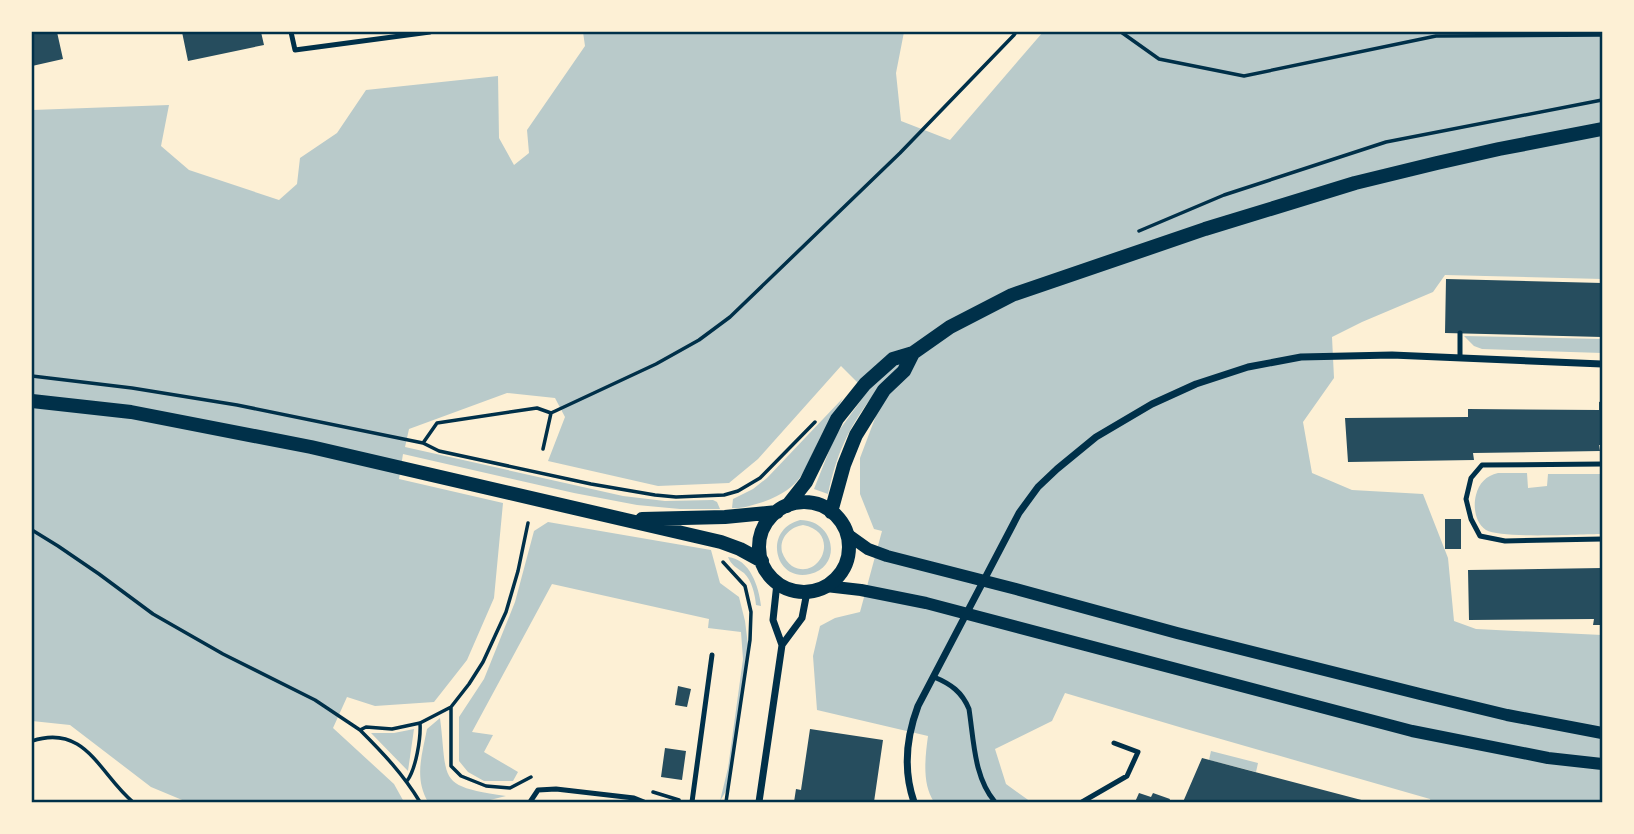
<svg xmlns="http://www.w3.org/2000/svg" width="1634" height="834" viewBox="0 0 1634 834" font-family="'Titillium Web',sans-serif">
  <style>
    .green { fill: #b9caca; fill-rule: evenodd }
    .building { fill: #264d5e }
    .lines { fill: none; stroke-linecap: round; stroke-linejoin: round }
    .path { stroke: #003049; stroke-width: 3.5 }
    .service { stroke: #003049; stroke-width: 5 }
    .minor { stroke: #003049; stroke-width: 7 }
    .tertiary { stroke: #003049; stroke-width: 12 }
    .secondary { stroke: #003049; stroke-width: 14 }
    .neatline { fill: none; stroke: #003049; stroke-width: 2.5 }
  </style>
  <rect width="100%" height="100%" fill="#fdf0d5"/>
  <!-- green -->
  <path class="green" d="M583,32H904L896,73L901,121L950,140L1043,32H1602V279L1445,275L1433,292L1362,322L1332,337L1334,378L1303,422L1312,473L1352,490L1423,494L1448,558L1454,621L1476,629L1602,635V802H1431L1430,799L1186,729L1065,693L1052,721L995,749L1006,784L1031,802H934C922,784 925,758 928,736L817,710L813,656L820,626L835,618L860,612L882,531L874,529L860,494V458L880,405L872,397C848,428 836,456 828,494L814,489L835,436L867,392L841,366L758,459L729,483L658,486L548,461L565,417L555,398L507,393L409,429L405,447L623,496L665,501L713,500L717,502L720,509H680L637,505L574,493L403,454L399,479L503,503L494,598L467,660L434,702L375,706L347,697L333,728L394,784L404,802H187L151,787L70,725L32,721V110L169,105L161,146L189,170L279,200L297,184L300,158L337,133L366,90L498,76L499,138L514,165L529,153L527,130L585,46Z
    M1464,336L1602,339V353L1482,349L1474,346Z
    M843,398C836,411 828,422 821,436C803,471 804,487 763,502C753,505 742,509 732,508L733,499L753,489L767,478Z
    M1498,473H1527L1528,488L1547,486L1548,474H1602V534C1581,534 1501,539 1486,530C1475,523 1473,506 1476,495C1479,483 1486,476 1498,473Z
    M800,520C835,520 843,566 810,574C775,583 762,530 800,520ZM803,525C842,532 820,582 792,566C788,563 784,558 782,552C779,538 790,527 803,525Z
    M548,522L711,550L720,583L739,597L745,621L748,645L732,763L726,791L720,801L728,768L743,659L741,632L708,628L709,619L552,584L472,732L493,735L484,752L518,772L513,781H484L468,772L459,761V717L484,679L515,602L534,531Z
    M728,557C750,559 759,587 761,606L756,605C755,594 752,581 744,573C737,568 731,565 728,557Z
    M440,718C448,781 436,786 506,796L482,802H428C414,778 422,755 427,729Z
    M414,729L408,771L371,733H394Z
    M1211,751L1258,763L1256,772L1209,760Z"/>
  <!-- building -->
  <path class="building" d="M32,32H57L63,59L32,66Z
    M182,32H261L264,45L188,61Z
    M1446,279L1602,283V337L1445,333Z
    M1602,401V445H1599L1600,451L1473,453L1474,460L1348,462L1345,418L1468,417V409L1599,410V402Z
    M1445,519H1461V549H1445Z
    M1602,568V625H1593L1594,619L1469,620L1468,570Z
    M678,686L691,689L687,707L675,705Z
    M810,729L883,740L874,802H794L796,789L801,790Z
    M665,748L686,751L682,780L661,777Z
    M1202,758L1369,802H1183Z
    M1139,793L1151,797L1153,793L1170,799L1169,802H1135Z"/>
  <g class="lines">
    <!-- path -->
    <path class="path" d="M1121,32L1159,59L1244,76L1436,36L1602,35
      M1139,231L1224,195L1386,142L1602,100
      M32,376L132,388L237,405L423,443L439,451L591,484L655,495L676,497L724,495L738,491L760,478L815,422
      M423,443L437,423L537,408L551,413
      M543,449L551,413L656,364L699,340L730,317L900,153L1014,35L1016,32
      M32,530L58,546L99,574L153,614L223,654L315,700L360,730L366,727L392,729L420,723L451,707L469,684L483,662L506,612L518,571L528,523
      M723,562L745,586L751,612L750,640L726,802
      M451,707V766L461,776L486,786L510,788L531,777
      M360,730C383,753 403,774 420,802
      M32,741C86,723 100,775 133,802
      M407,781C416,769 421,738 420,723
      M653,792L679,800"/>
    <!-- service -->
    <path class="service" d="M291,32L295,50L430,32
      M1460,358V333
      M1602,464L1482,465L1471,478L1466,499L1471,519L1480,536L1505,541L1602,539
      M934,677C951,684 962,692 969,709C974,742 974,777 995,802
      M530,802L538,790L556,789L634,798L644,802
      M692,802L712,655
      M1082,802L1127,776L1138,752L1114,743"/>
    <!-- minor -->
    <path class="minor" d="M782,645L802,618L807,592
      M759,802L782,645L773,620L777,583
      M914,802C903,770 906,738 918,706L1019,513L1038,487L1057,469L1096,437L1152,404L1196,384L1248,367L1301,357L1392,355L1602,364"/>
    <!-- tertiary -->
    <path class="tertiary" d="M847,534L868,549L887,556L1016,589L1177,633L1424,695L1507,715L1602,733
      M826,586L861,590L926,603L1412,731L1548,758L1602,764"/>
    <!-- secondary -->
    <path class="secondary" d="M32,401L131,412L311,447L721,542L740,549L762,561
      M759 547a45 45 0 1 1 90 0a45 45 0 1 1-90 0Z
      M787,506L806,482L837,419L865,384L893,359L913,353L950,327L1012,295L1205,229L1355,183L1437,163L1499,149L1602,129
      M831,512L844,465L856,435L884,390L904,371L913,353
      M642,519L725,517L777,512"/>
  </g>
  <!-- border -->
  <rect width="1634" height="834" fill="none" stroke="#fdf0d5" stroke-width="66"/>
  <rect x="33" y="33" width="1568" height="768" class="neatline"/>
</svg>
